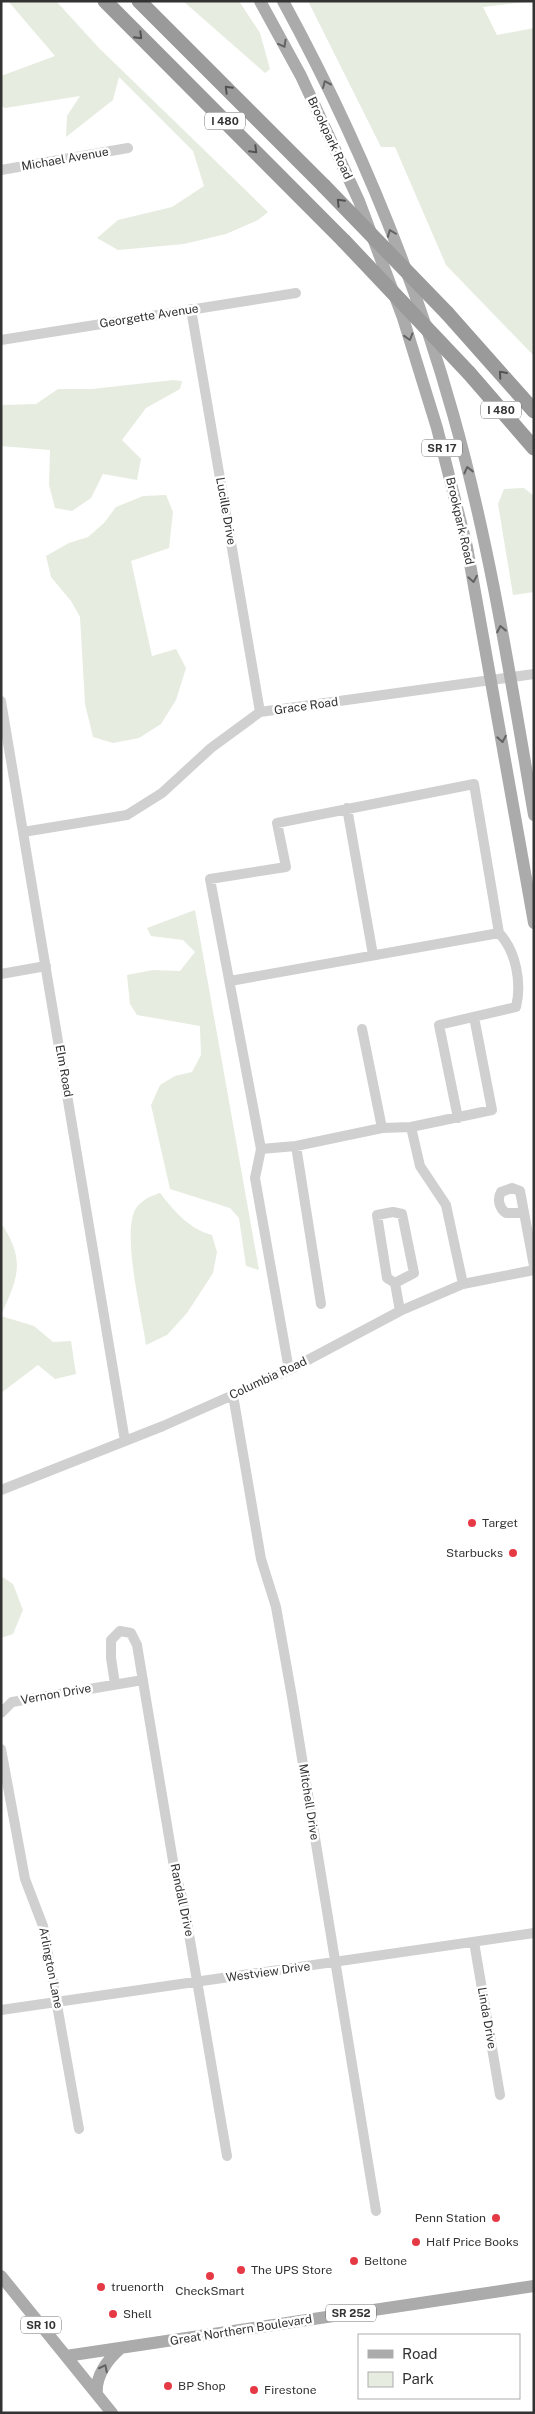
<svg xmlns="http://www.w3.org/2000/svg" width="535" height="2414" viewBox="0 0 535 2414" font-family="'Public Sans',sans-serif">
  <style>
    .green { fill: #e6ecdf }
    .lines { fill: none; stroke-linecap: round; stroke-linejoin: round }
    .minor { stroke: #d0d0d0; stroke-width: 10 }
    .major { stroke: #ababab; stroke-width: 12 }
    .highway { stroke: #9a9a9a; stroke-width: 15 }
    .highway-bridge { stroke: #9a9a9a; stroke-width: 15 }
    .oneway { stroke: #525252 }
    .oneway2 { stroke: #636363 }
    .poi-dot { fill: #e63946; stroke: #fff; stroke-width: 2 }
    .labels { text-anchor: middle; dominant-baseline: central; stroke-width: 5; stroke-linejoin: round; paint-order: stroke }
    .shield { fill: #fff; stroke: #707070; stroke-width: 1 }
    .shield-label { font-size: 11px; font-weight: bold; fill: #333 }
    .street-label { font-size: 12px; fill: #333; stroke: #fff }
    .poi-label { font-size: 12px; fill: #333; stroke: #fff; text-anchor: start }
  </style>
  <rect width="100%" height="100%" fill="#fff"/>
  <!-- green -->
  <path class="green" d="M8,1H56L99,48L268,212L258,220L226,234L184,244L118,250L97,238L118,220L172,207L204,186L193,151L119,77L113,100L66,137L67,116L80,96L5,108L1,106V76L55,56Z
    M183,1H239L260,33L270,69L265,73Z
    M308,1H534L483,7L497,35L534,28V356L446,265L395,147H381Z
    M173,380L182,381L180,389L146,408L122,440L141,459L137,480L103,474L91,498L72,511L55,508L49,485L50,450L1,446V405L36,404L58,389H92Z
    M524,488L534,496V592L513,595L498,504L504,489Z
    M166,495L173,512L169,548L131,561L152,656L176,649L186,668L176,700L161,724L139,738L113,743L93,737L85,704L80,617L71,601L51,577L46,556L69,543L88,537L104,523L116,507L143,496Z
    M195,910L259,1270L246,1266L239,1218L230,1208L170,1189L151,1105L160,1085L175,1076L192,1072L201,1055L200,1026L137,1015L130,1004L127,975L153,970L180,971L195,952L183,940L151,936L147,928Z
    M160,1193C174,1211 189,1229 212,1235L217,1252L213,1273L187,1313L167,1335L146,1345C142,1315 122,1235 135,1210C140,1201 150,1196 160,1193Z
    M1,1223C26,1260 18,1278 1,1315Z
    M1,1316L34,1326L53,1342L71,1341L76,1374L55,1379L38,1365L1,1393Z
    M1,1576L13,1584L23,1610L13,1634L1,1638Z"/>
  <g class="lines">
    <!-- minor -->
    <path class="minor" d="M1,170L128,148
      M191,309L260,712
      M1,340L296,293
      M1,701L125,1441
      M347,808L373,955
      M23,832L127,815L162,793L211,748L260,712L534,674
      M1,974L46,966
      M230,981L499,933
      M362,1029L382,1128
      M411,1127L420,1166L446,1205L463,1284
      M296,1146L321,1304
      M261,1149L296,1146L382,1128L411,1127L492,1110L474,1017
      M524,1213H506C499,1208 497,1199 501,1192L512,1188L520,1191L534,1266
      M395,1283L414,1273L402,1214L393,1212L377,1215L387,1278L395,1283L400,1311
      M289,1370L255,1178L261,1149L210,879L286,867L277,823L474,784L499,933C516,951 522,983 516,1007L439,1025L458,1118
      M233,1395L261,1559L276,1607L292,1697L376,2211
      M1,1490L163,1426L233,1395L289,1370L400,1311L463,1284L534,1270
      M115,1684L111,1658V1640L120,1631L131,1633L137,1645L174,1867L184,1905L227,2156
      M1,1713L12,1702L143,1680
      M1,1749L25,1879L43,1926L79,2129
      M474,1942L500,2095
      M1,2010L534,1933"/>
    <!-- major -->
    <path class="major" d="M260,1L301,76L359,201L403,318L437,428L467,547L534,923
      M283,1C354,131 413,272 453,414C490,545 511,681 534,815
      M1,2276L112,2413
      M66,2356L534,2286
      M97,2394C95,2376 108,2359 121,2348"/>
    <!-- highway -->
    <path class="highway" d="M105,1L344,241
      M139,1L324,186
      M447,313L534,411
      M469,373L534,448"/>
    <!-- highway-bridge -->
    <path class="highway-bridge" d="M324,186L447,313
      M344,241L469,373"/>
  </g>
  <!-- one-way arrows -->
  <defs><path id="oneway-chevron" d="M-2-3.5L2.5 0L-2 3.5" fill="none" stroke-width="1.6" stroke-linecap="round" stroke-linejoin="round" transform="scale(1.25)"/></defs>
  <g class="oneway">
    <use href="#oneway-chevron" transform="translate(139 36) rotate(45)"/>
    <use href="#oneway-chevron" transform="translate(228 89) rotate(-135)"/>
    <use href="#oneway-chevron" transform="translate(254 150) rotate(45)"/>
    <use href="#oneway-chevron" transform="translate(340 202) rotate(-134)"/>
    <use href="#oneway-chevron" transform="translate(502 374) rotate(-131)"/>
  </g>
  <g class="oneway2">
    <use href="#oneway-chevron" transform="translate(283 44) rotate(61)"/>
    <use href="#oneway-chevron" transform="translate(326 84) rotate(-114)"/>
    <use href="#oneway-chevron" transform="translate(391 233) rotate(-111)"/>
    <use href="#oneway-chevron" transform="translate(409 337) rotate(73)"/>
    <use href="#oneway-chevron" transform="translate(468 470) rotate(-104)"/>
    <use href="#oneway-chevron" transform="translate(473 579) rotate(80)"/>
    <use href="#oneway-chevron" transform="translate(501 629) rotate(-101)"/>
    <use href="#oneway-chevron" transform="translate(502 739) rotate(80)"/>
    <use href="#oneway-chevron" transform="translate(104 2368) rotate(-63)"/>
  </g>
  <!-- markers -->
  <g class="poi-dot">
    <circle cx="472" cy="1523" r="5"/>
    <circle cx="513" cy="1553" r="5"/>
    <circle cx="496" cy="2218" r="5"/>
    <circle cx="416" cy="2242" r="5"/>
    <circle cx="354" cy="2261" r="5"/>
    <circle cx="241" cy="2270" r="5"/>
    <circle cx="210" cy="2276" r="5"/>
    <circle cx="101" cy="2287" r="5"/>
    <circle cx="113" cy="2314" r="5"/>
    <circle cx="168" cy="2386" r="5"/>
    <circle cx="254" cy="2390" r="5"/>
  </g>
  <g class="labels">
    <!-- shield labels -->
    <g class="shield">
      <rect x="205" y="112.5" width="40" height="17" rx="4"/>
      <rect x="481" y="401.5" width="40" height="17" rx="4"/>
      <rect x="422" y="439.5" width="40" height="17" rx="4"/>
      <rect x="326" y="2304.5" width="50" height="17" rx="4"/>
      <rect x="21" y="2316.5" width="40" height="17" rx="4"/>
    </g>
    <g class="shield-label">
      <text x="225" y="121">I 480</text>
      <text x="501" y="410">I 480</text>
      <text x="442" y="448">SR 17</text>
      <text x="351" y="2313">SR 252</text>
      <text x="41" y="2325">SR 10</text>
    </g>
    <!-- street labels -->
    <g class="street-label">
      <text transform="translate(330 138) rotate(65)">Brookpark Road</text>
      <text transform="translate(65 159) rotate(-10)">Michael Avenue</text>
      <text transform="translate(149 316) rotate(-9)">Georgette Avenue</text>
      <text transform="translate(226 511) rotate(80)">Lucille Drive</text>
      <text transform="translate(460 521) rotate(77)">Brookpark Road</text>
      <text transform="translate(306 706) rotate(-8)">Grace Road</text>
      <text transform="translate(64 1071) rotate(80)">Elm Road</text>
      <text transform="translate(268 1378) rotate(-25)">Columbia Road</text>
      <text transform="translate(56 1694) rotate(-10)">Vernon Drive</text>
      <text transform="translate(309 1802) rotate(81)">Mitchell Drive</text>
      <text transform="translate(182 1900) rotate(78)">Randall Drive</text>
      <text transform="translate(51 1968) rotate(79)">Arlington Lane</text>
      <text transform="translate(268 1972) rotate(-8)">Westview Drive</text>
      <text transform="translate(487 2018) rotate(80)">Linda Drive</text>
      <text transform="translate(241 2330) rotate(-9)">Great Northern Boulevard</text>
    </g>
    <!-- poi labels -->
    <g class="poi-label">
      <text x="482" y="1523">Target</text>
      <text x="503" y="1553" text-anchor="end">Starbucks</text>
      <text x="486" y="2218" text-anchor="end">Penn Station</text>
      <text x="426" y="2242">Half Price Books</text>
      <text x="364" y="2261">Beltone</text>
      <text x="251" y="2270">The UPS Store</text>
      <text x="111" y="2287">truenorth</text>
      <text x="210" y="2291" text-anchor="middle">CheckSmart</text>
      <text x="123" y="2314">Shell</text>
      <text x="178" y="2386">BP Shop</text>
      <text x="264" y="2390">Firestone</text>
    </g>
  </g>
  <!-- border -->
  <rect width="535" height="2414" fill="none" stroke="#333333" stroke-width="5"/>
  <!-- legend -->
  <rect x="358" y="2334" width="162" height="65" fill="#ffffff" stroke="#adadad"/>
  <rect x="368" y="2350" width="25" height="8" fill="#ababab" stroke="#adadad"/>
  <text x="402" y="2359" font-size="15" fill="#333333">Road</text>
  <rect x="368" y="2372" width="25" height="15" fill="#e6ecdf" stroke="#adadad"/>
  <text x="402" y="2384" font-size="15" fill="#333333">Park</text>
</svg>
